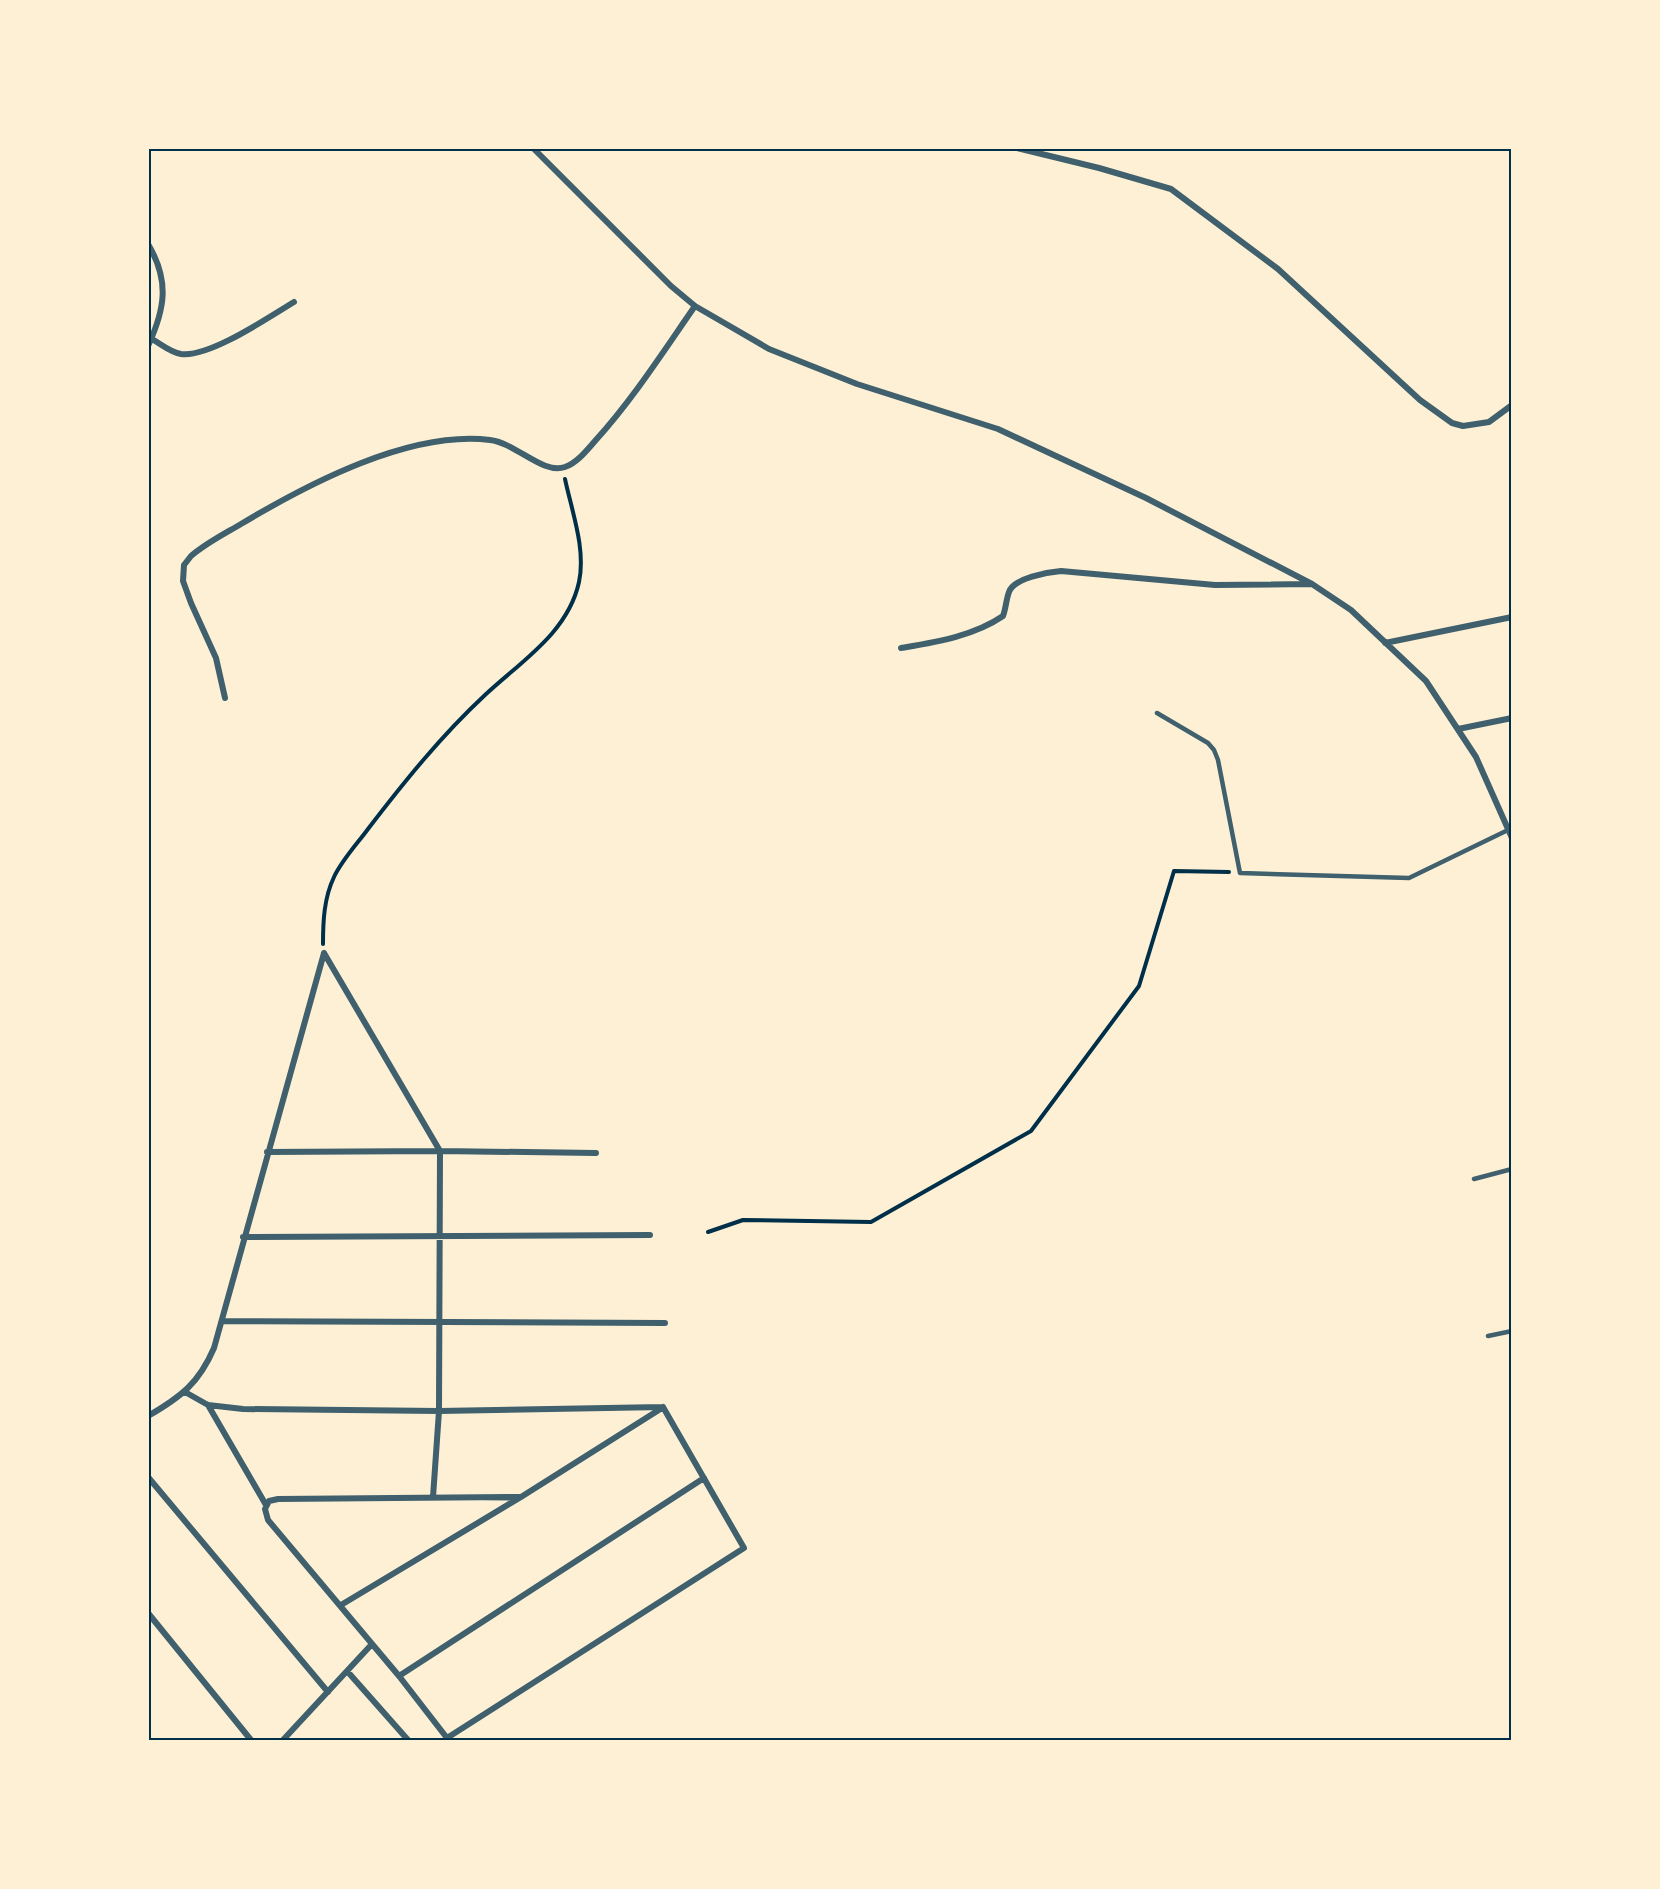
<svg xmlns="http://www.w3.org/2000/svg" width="1660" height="1889" viewBox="0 0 1660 1889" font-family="Mulish,sans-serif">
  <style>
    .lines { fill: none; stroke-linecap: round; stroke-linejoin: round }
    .path { stroke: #003049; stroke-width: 4 }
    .service { stroke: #3f606c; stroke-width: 4.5 }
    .minor { stroke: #3f606c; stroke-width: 6 }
    .neatline { fill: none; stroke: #003049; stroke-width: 2 }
  </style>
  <rect width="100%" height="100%" fill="#fdf0d5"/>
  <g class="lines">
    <!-- path -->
    <path class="path" d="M323,944C323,921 324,898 334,877C342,860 357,844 368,829C404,782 441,736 485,695C520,662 568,633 579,582C586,549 572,512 565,479
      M708,1232L743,1220L871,1222L1031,1131L1139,986L1174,871L1229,872"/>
    <!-- service -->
    <path class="service" d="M1157,713L1208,743L1214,750L1218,760L1240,873L1409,878L1508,830
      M1474,1179L1512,1169
      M1488,1336L1512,1331"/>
    <!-- minor -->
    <path class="minor" d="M533,148L671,286L695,306L769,349L857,384L998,429L1146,498L1312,584L1351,610L1426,681L1476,757L1512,838
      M1017,148L1099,168L1171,189L1278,269L1420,400L1452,423L1463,426L1489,422L1512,405
      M148,244C170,281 165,309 148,346
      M152,339C161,344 170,352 181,354C209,358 269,317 294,302
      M1385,643L1512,617
      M901,648C936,642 974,636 1003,616C1006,608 1006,600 1009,592C1014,578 1048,572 1061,571L1215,585L1312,584
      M225,698L216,658L191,603L183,581L184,565L191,556C206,543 224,534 241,524C308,484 410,430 490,440C516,443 543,475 565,467C577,463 587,450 595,441C633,399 663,352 695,306
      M1458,729L1512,718
      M324,953L440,1151L439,1411L433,1497
      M267,1152L440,1151L596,1153
      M243,1237L650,1235
      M222,1321L665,1323
      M185,1392L208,1405L243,1409L439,1411L663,1407
      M208,1405L266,1505
      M148,1416C181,1397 199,1383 214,1348L324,953
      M148,1477L328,1692
      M521,1497L278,1499L269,1501L265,1509L268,1520L399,1676L447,1738L744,1548L663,1407
      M341,1605L521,1497L662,1408
      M148,1613L251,1740
      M347,1671L408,1740
      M399,1676L704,1478
      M283,1740L372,1644"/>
  </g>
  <!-- border -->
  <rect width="1660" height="1889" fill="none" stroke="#fdf0d5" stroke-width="300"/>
  <rect x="150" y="150" width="1360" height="1589" class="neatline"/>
</svg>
